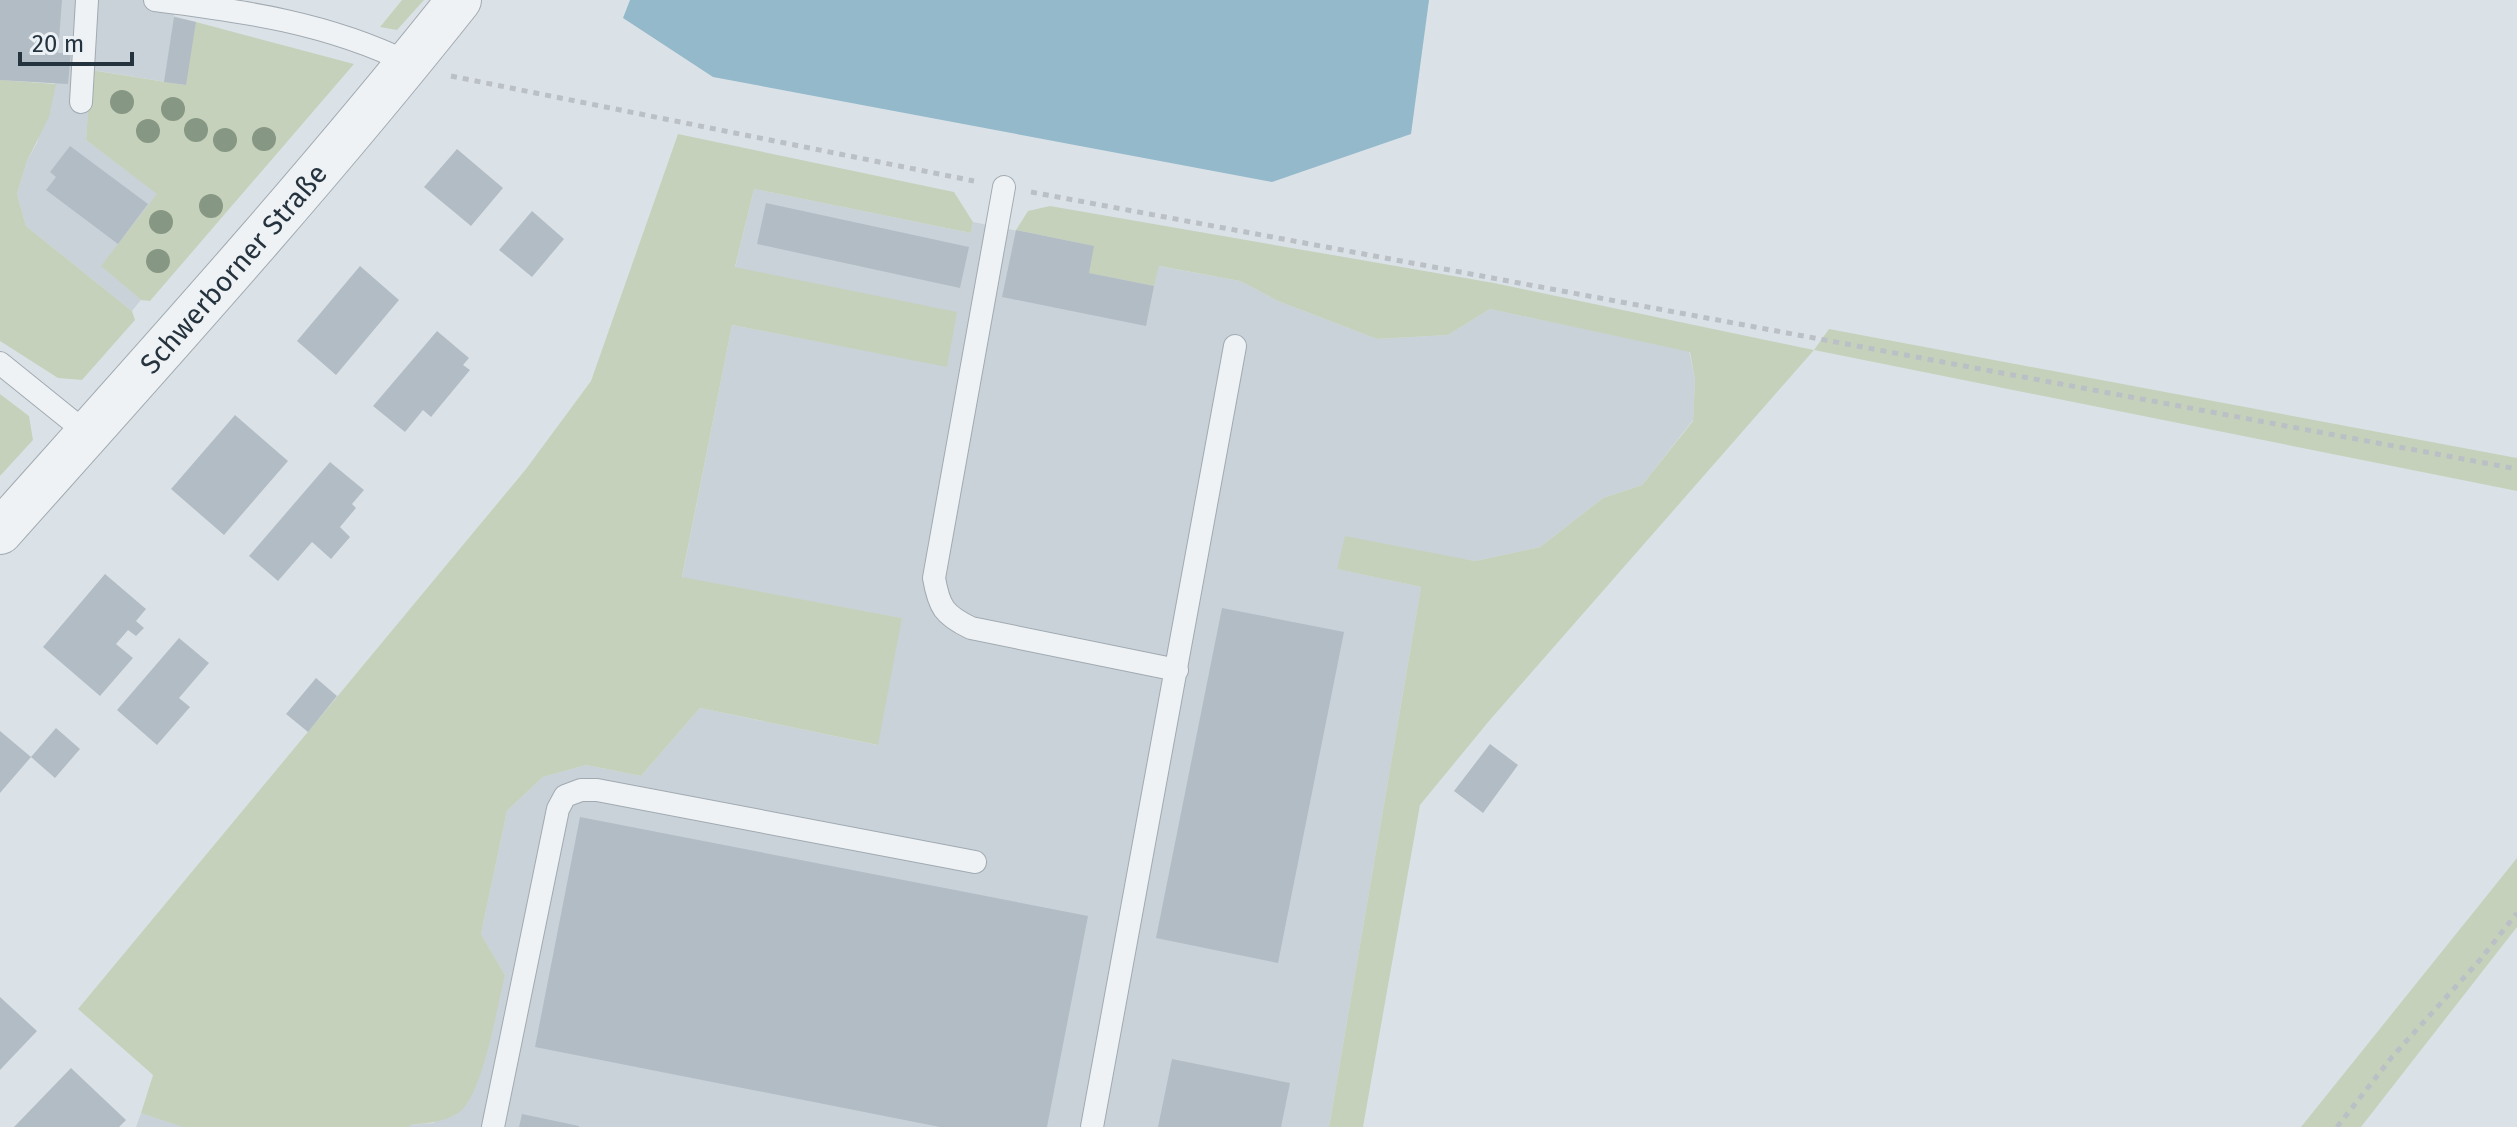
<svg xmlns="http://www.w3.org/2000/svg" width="2517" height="1127" viewBox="0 0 2517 1127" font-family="'Fira Sans',sans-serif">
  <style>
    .built { fill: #c9d2d9 }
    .green { fill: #c6d1bc }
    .water { fill: #94b9ca }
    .building { fill: #b2bcc4 }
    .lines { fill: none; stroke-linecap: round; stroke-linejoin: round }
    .service-casing { stroke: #a1aab1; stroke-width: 24 }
    .tertiary-casing { stroke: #a1aab1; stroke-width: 46 }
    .path { stroke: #bac0c5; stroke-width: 5; stroke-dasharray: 6 6; stroke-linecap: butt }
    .service { stroke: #eef2f5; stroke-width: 22 }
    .tertiary { stroke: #eef2f5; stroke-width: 44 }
    .tree { fill: #869783 }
    .labels { text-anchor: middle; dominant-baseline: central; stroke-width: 7; stroke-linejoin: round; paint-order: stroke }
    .street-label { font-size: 28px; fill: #25333e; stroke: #ebf1f5 }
  </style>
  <rect width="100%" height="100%" fill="#dbe2e7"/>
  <!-- built -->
  <path class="built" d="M0,0H177L174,16L196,22L186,85L92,70L86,140L158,194L102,266L141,300L132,311L26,226L17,194L27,161L37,143L55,83L0,80Z
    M754,189L971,233L973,222L1094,246L1154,285L1158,266L1240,281L1278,301L1377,339L1448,335L1490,309L1689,351L1695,380L1693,420L1642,485L1603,498L1540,547L1475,561L1432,554L1338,569L1421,587L1329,1127H409V1125L434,1123L505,975L481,934L507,811L543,777L586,765L641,776L700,708L877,745L901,618L682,578L732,325L946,366L735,268Z
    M141,1113L183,1125V1127H136Z"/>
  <!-- green -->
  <path class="green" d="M402,0H424L397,30L380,27Z
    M196,22L354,64L150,301L141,300L101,266L157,194L86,140L91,70L185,85Z
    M0,80L56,84L49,117L27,161L17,194L26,226L132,311L135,320L82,380L58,378L0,341Z
    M678,134L954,192L973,222L971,233L754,189L735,267L957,312L947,367L732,325L682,577L902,618L878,745L700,708L641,776L586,765L543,777L507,811L481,934L505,975C497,1006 483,1097 458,1113C443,1123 426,1123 410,1125L409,1127H183L141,1113L153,1075L78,1009L526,469L591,381Z
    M1050,206L1494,283L1814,350L1829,329L2517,458V491L1814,350L1489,721L1420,805L1363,1127H1329L1421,587L1337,569L1345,536L1475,561L1540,547L1603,498L1642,485L1693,421L1695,380L1690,352L1490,309L1448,335L1377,339L1278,301L1240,281L1159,266L1154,286L1089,273L1093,246L1016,230L1028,211Z
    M0,394L29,416L33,440L0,476Z
    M2517,858V927L2361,1127H2301Z"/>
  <!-- water -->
  <path class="water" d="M630,0H1429L1411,134L1272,182L713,77L623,18Z"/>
  <!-- building -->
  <path class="building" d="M0,0H62L58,53H71L68,84L0,80Z
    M174,17L196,22L186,85L164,82Z
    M70,146L148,204L118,244L46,190L56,177L50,172Z
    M457,149L503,188L471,226L424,187Z
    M766,203L969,247L960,288L757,244Z
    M532,211L564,239L532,277L499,250Z
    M1016,230L1094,246L1089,273L1154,286L1146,326L1002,297Z
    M360,266L399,300L336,375L297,341Z
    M437,331L469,358L463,365L470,370L431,417L423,410L405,432L373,406Z
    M235,415L288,461L224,535L171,489Z
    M330,462L364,490L352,504L356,508L340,527L350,537L331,559L312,542L278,581L249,556Z
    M105,574L146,609L136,621L144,628L136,636L128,630L116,644L133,658L100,696L43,647Z
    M1222,608L1344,632L1278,963L1156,938Z
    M179,638L209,663L179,698L190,707L157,745L117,710Z
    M316,678L337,696L308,732L286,714Z
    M56,728L80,749L55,778L31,757L0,793V731L31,757Z
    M1490,744L1518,765L1483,813L1454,791Z
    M580,817L1088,916L1047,1127H940L535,1047Z
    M0,997L37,1031L0,1070Z
    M1172,1059L1290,1083L1281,1127H1158Z
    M71,1068L126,1120L119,1127H14Z
    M522,1114L579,1126V1127H519Z"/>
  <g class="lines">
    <defs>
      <path id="service" d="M155,0C243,11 328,23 409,63
        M81,102L87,0
        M1004,187L934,578C939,607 944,615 971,628L1177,670
        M0,363L88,434
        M493,1127L558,809L565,796L581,790H597L975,862
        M1092,1127L1235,346"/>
      <g id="tertiary">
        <path id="s1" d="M0,532C156,357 313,184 459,0"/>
      </g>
    </defs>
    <!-- service casing -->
    <use href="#service" class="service-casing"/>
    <!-- tertiary casing -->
    <use href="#tertiary" class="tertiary-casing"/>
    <!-- path -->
    <path class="path" d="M451,76L974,181
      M1031,192L2517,469
      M2337,1127L2392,1057L2479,961L2517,913"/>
    <!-- service -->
    <use href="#service" class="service"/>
    <!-- tertiary -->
    <use href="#tertiary" class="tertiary"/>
  </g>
  <!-- trees -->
  <g class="tree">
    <circle cx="122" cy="102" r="12"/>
    <circle cx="173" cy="109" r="12"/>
    <circle cx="196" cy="130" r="12"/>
    <circle cx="148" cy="131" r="12"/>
    <circle cx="264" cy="139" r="12"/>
    <circle cx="225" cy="140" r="12"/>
    <circle cx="211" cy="206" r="12"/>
    <circle cx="161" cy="222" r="12"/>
    <circle cx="158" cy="261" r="12"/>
  </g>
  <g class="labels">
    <!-- street labels -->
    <g class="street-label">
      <text stroke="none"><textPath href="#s1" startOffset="352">Schwerborner Straße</textPath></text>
    </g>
  </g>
  <!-- scale -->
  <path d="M20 52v12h112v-12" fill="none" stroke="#25333e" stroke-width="4"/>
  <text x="32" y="52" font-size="24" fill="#25333e" stroke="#ebf1f5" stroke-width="6" paint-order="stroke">20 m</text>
</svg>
